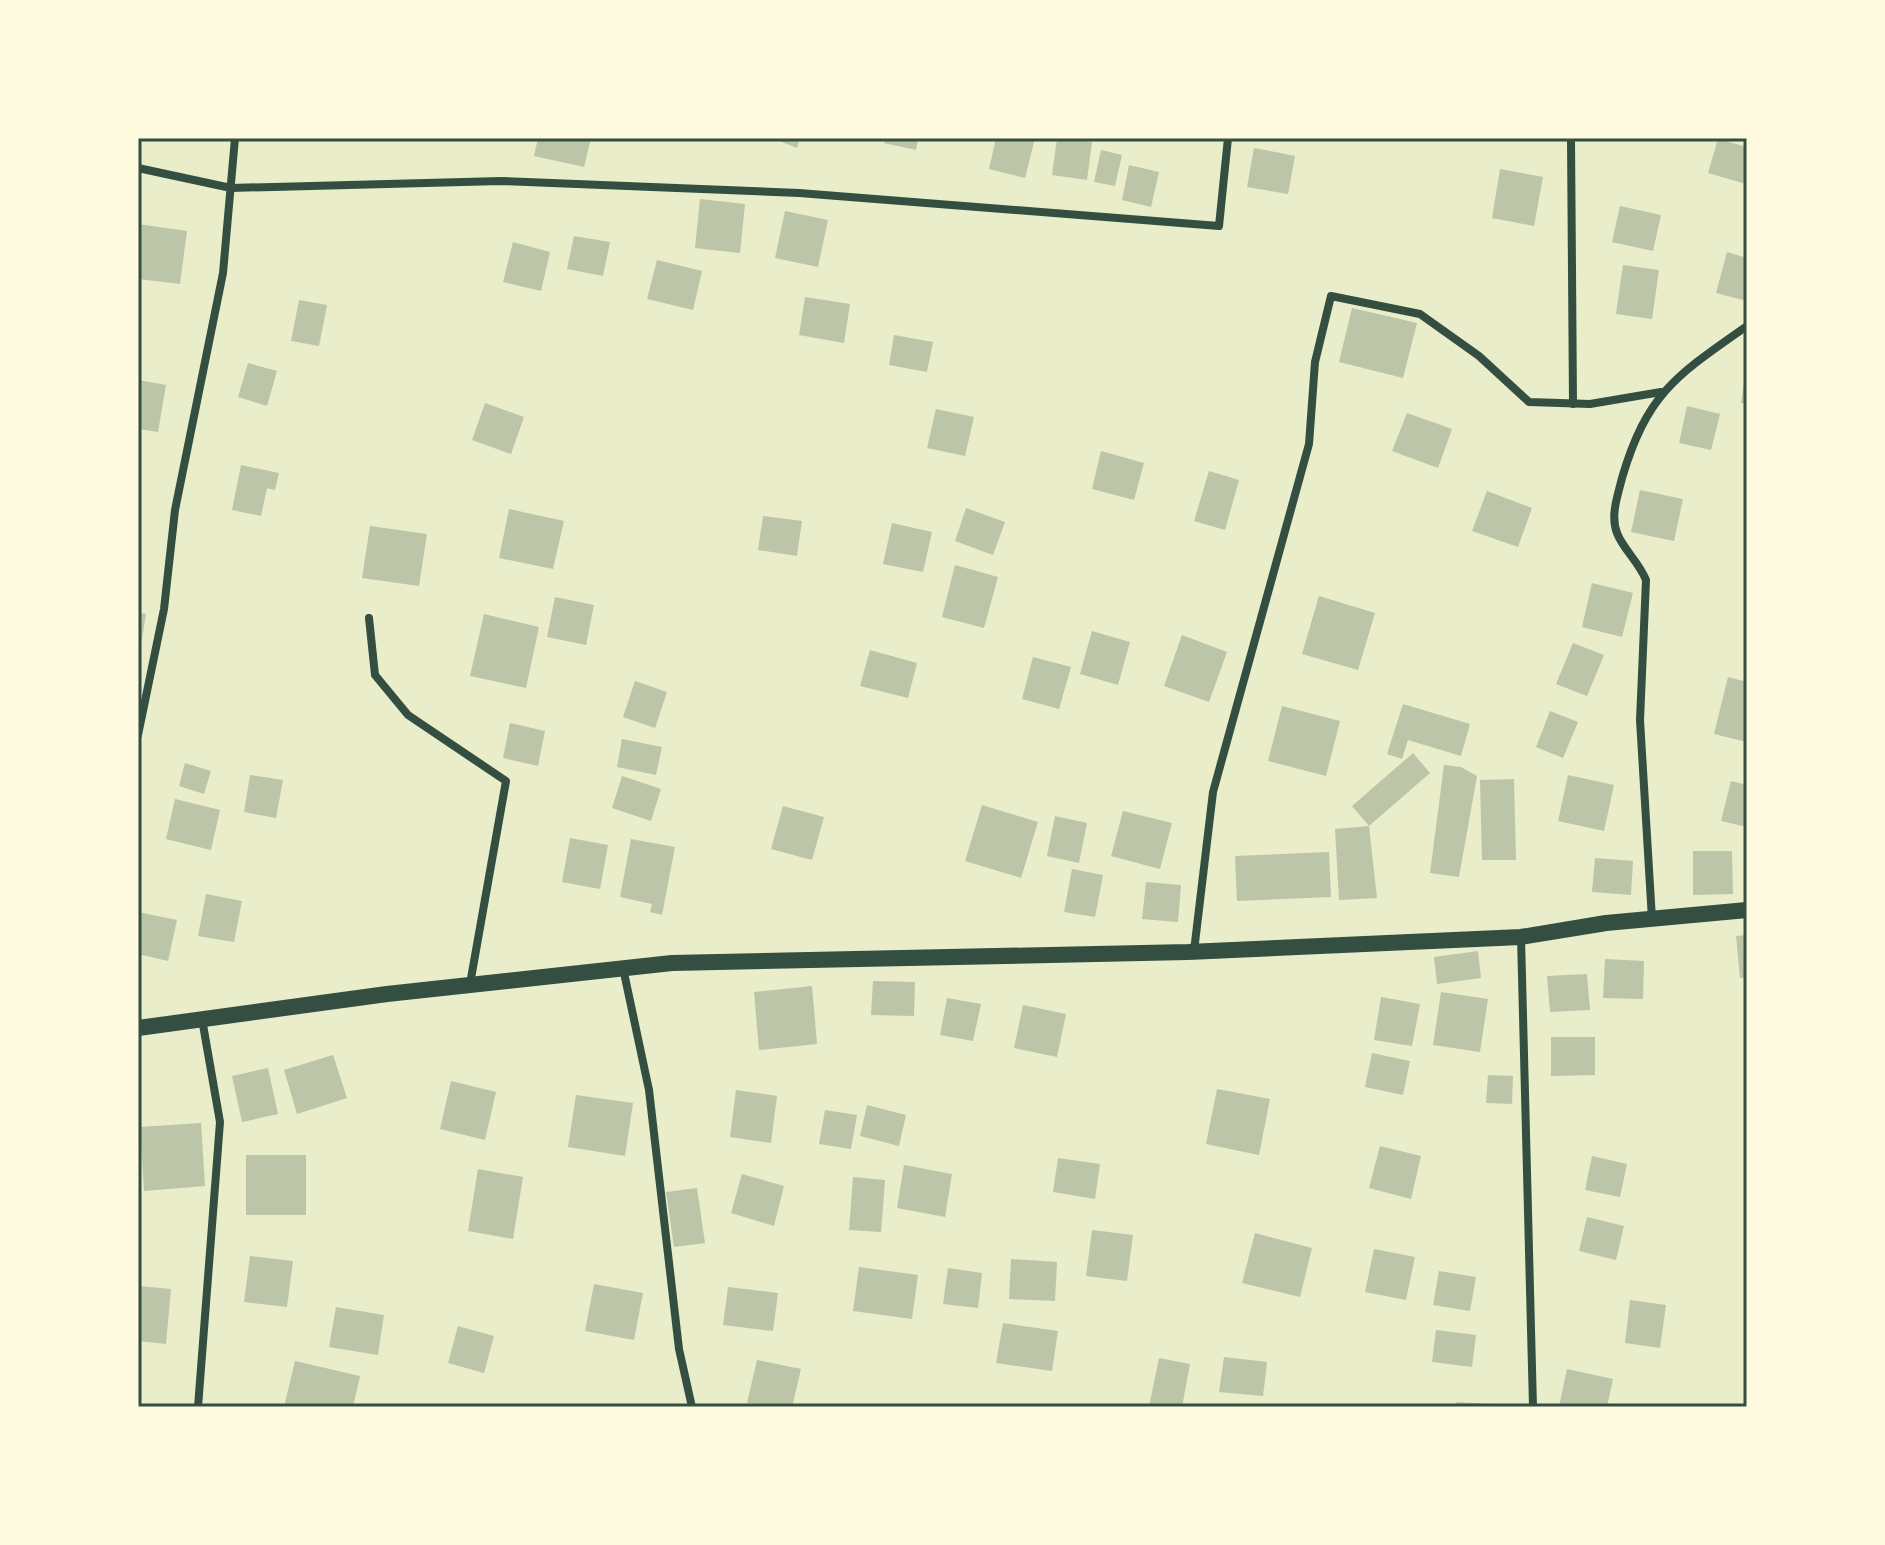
<svg xmlns="http://www.w3.org/2000/svg" width="1885" height="1545" viewBox="0 0 1885 1545" font-family="Lato,sans-serif">
<style>
.building{fill:#bcc5a7}
.lines{fill:none;stroke-linecap:round;stroke-linejoin:round}
.minor{stroke:#344e41;stroke-width:8}
.secondary{stroke:#344e41;stroke-width:16}
.neatline{fill:none;stroke:#344e41;stroke-width:3}
</style>
<rect width="100%" height="100%" fill="#e9edc9"/>
<!-- building -->
<g class="building">
<polygon points="538,138 591,138 584,167 534,156"/>
<polygon points="772,138 800,138 797,148"/>
<polygon points="885,138 918,138 916,150 884,143"/>
<polygon points="996,138 1035,138 1025,178 989,169"/>
<polygon points="1057,138 1092,142 1087,180 1052,175"/>
<polygon points="1718,139 1747,147 1746,184 1708,173"/>
<polygon points="1254,148 1295,156 1288,194 1247,187"/>
<polygon points="1101,150 1122,155 1115,186 1094,182"/>
<polygon points="1129,165 1159,172 1151,207 1122,200"/>
<polygon points="1500,169 1543,177 1534,226 1492,218"/>
<polygon points="700,199 745,204 740,253 695,248"/>
<polygon points="1620,206 1661,215 1653,251 1612,242"/>
<polygon points="785,211 828,220 818,267 775,258"/>
<polygon points="138,224 187,231 180,284 138,279"/>
<polygon points="574,236 610,242 603,276 567,269"/>
<polygon points="513,242 550,252 541,291 503,282"/>
<polygon points="1727,252 1747,258 1747,301 1716,293"/>
<polygon points="657,260 702,271 693,310 647,299"/>
<polygon points="1623,265 1659,270 1652,319 1616,314"/>
<polygon points="805,297 850,304 844,343 799,335"/>
<polygon points="299,300 327,305 319,346 291,341"/>
<polygon points="1352,308 1417,323 1403,378 1339,362"/>
<polygon points="894,335 933,342 927,372 889,365"/>
<polygon points="248,363 277,371 267,406 238,397"/>
<polygon points="1745,375 1747,375 1747,404 1741,403"/>
<polygon points="138,380 166,385 158,432 138,429"/>
<polygon points="485,403 524,417 511,454 472,440"/>
<polygon points="1687,406 1720,414 1711,450 1679,443"/>
<polygon points="936,409 974,417 965,456 927,448"/>
<polygon points="1407,413 1452,429 1438,468 1392,451"/>
<polygon points="1101,451 1144,463 1134,500 1092,489"/>
<polygon points="241,465 279,473 275,490 267,488 261,516 232,510"/>
<polygon points="1209,471 1239,480 1225,530 1194,521"/>
<polygon points="1640,490 1683,499 1674,541 1631,532"/>
<polygon points="1487,491 1532,508 1518,547 1472,531"/>
<polygon points="966,508 1005,522 993,555 955,541"/>
<polygon points="509,509 564,521 553,569 499,558"/>
<polygon points="763,516 802,521 797,556 758,550"/>
<polygon points="892,523 932,532 923,572 883,564"/>
<polygon points="370,526 427,534 419,586 362,578"/>
<polygon points="955,565 998,577 984,628 942,617"/>
<polygon points="1592,583 1633,593 1622,637 1582,627"/>
<polygon points="1319,596 1375,613 1358,670 1302,654"/>
<polygon points="555,597 594,605 586,645 547,637"/>
<polygon points="138,613 146,614 140,651 138,651"/>
<polygon points="484,614 539,627 526,688 470,676"/>
<polygon points="1092,631 1130,642 1118,685 1080,674"/>
<polygon points="1182,635 1227,652 1209,702 1164,686"/>
<polygon points="1573,643 1604,655 1587,696 1556,684"/>
<polygon points="870,650 917,663 908,698 860,686"/>
<polygon points="1033,657 1071,667 1059,709 1022,699"/>
<polygon points="1728,677 1747,682 1747,742 1714,734"/>
<polygon points="635,681 667,692 655,728 623,717"/>
<polygon points="1403,704 1470,724 1461,756 1408,740 1402,759 1387,754"/>
<polygon points="1282,706 1340,721 1326,776 1268,761"/>
<polygon points="1550,711 1578,722 1563,758 1536,747"/>
<polygon points="510,723 545,731 538,766 503,758"/>
<polygon points="622,739 662,747 656,775 617,767"/>
<polygon points="1413,753 1430,773 1369,826 1352,806"/>
<polygon points="185,763 211,771 204,794 179,786"/>
<polygon points="1444,765 1461,767 1477,776 1459,877 1430,873"/>
<polygon points="250,775 283,780 276,818 244,812"/>
<polygon points="1568,775 1614,785 1604,831 1558,821"/>
<polygon points="622,776 661,789 651,821 612,808"/>
<polygon points="1514,779 1516,860 1482,860 1480,780"/>
<polygon points="1731,781 1747,785 1747,827 1721,821"/>
<polygon points="175,799 220,810 211,850 166,839"/>
<polygon points="982,805 1038,822 1021,878 965,861"/>
<polygon points="783,806 824,817 812,860 771,849"/>
<polygon points="1123,811 1172,823 1160,869 1111,856"/>
<polygon points="1055,816 1087,823 1079,863 1047,856"/>
<polygon points="1369,826 1377,898 1339,900 1335,829"/>
<polygon points="570,838 608,845 600,889 562,882"/>
<polygon points="631,839 675,847 662,915 650,912 652,904 620,897"/>
<polygon points="1693,851 1732,851 1733,894 1693,895"/>
<polygon points="1329,852 1331,897 1237,901 1235,856"/>
<polygon points="1595,858 1633,861 1631,895 1592,892"/>
<polygon points="1072,869 1103,875 1095,917 1064,912"/>
<polygon points="1146,882 1181,885 1178,922 1142,919"/>
<polygon points="206,894 242,901 234,942 198,936"/>
<polygon points="138,912 177,920 168,961 138,954"/>
<polygon points="1747,935 1747,978 1740,978 1736,936"/>
<polygon points="1478,951 1481,978 1437,984 1434,957"/>
<polygon points="1605,959 1644,961 1643,999 1603,998"/>
<polygon points="1587,974 1590,1010 1550,1012 1547,976"/>
<polygon points="873,981 915,982 914,1016 871,1015"/>
<polygon points="812,986 817,1044 759,1050 754,992"/>
<polygon points="1441,992 1488,999 1480,1052 1433,1045"/>
<polygon points="1381,997 1420,1004 1412,1046 1374,1040"/>
<polygon points="947,998 981,1004 973,1041 940,1035"/>
<polygon points="1023,1005 1066,1014 1057,1057 1014,1048"/>
<polygon points="1551,1037 1595,1037 1595,1075 1551,1076"/>
<polygon points="1372,1053 1410,1061 1403,1095 1365,1087"/>
<polygon points="333,1055 347,1098 297,1114 284,1070"/>
<polygon points="268,1068 278,1114 242,1122 232,1076"/>
<polygon points="1488,1075 1513,1076 1512,1104 1486,1103"/>
<polygon points="451,1081 496,1092 485,1140 440,1129"/>
<polygon points="1217,1089 1270,1099 1259,1155 1206,1144"/>
<polygon points="736,1090 777,1096 771,1143 730,1137"/>
<polygon points="576,1095 633,1103 625,1156 568,1147"/>
<polygon points="867,1105 906,1115 899,1146 860,1136"/>
<polygon points="825,1110 857,1115 851,1149 819,1144"/>
<polygon points="201,1123 205,1186 144,1191 140,1127"/>
<polygon points="1380,1146 1421,1156 1411,1199 1369,1188"/>
<rect x="246" y="1155" width="60" height="60"/>
<polygon points="1592,1156 1627,1164 1620,1197 1585,1190"/>
<polygon points="1058,1158 1100,1164 1095,1199 1053,1192"/>
<polygon points="904,1165 952,1174 945,1217 897,1208"/>
<polygon points="478,1169 523,1177 513,1239 468,1231"/>
<polygon points="742,1174 784,1186 774,1226 731,1213"/>
<polygon points="853,1177 885,1180 881,1232 849,1230"/>
<polygon points="697,1188 705,1243 674,1247 666,1192"/>
<polygon points="1587,1217 1624,1226 1616,1260 1579,1251"/>
<polygon points="1092,1230 1133,1235 1127,1281 1086,1276"/>
<polygon points="1255,1233 1312,1248 1300,1297 1242,1283"/>
<polygon points="1374,1249 1415,1257 1406,1300 1365,1292"/>
<polygon points="250,1256 293,1261 287,1307 244,1302"/>
<polygon points="1011,1259 1057,1262 1055,1301 1009,1299"/>
<polygon points="859,1267 918,1275 912,1319 853,1311"/>
<polygon points="948,1268 982,1273 978,1308 943,1304"/>
<polygon points="1439,1271 1476,1277 1470,1311 1433,1305"/>
<polygon points="594,1284 643,1293 634,1340 585,1331"/>
<polygon points="138,1286 171,1289 166,1344 138,1341"/>
<polygon points="728,1287 778,1293 773,1331 723,1325"/>
<polygon points="1630,1300 1666,1305 1660,1348 1625,1343"/>
<polygon points="336,1307 384,1315 378,1355 329,1347"/>
<polygon points="1003,1323 1058,1331 1052,1371 996,1363"/>
<polygon points="458,1326 494,1336 484,1373 448,1363"/>
<polygon points="1436,1330 1476,1335 1472,1367 1432,1362"/>
<polygon points="1224,1357 1267,1362 1263,1396 1219,1392"/>
<polygon points="1159,1358 1190,1364 1182,1407 1149,1407"/>
<polygon points="757,1360 801,1369 792,1407 747,1403"/>
<polygon points="295,1361 360,1376 353,1407 284,1407"/>
<polygon points="1567,1369 1613,1379 1607,1407 1559,1407"/>
<polygon points="1456,1402 1492,1404 1491,1407 1456,1407"/>
</g>
<g class="lines">
<!-- minor -->
<g class="minor">
<polyline points="1571,138 1573,404"/>
<polyline points="138,168 231,188 501,181 799,193 1219,226 1228,138"/>
<polyline points="369,618 375,675 408,715 506,781 470,984"/>
<polyline points="138,735 164,609 175,510 223,273 235,138"/>
<path d="M1652 919 1640 720 1646 580C1639 562 1623 549 1617 533 1610 515 1618 495 1622 478 1647 393 1677 375 1747 326"/>
<polyline points="1521,937 1533,1407"/>
<polyline points="1194,951 1213,792 1309,444 1315,362 1331,296 1420,314 1479,356 1529,402 1590,404 1661,392"/>
<polyline points="623,968 649,1090 679,1349 692,1407"/>
<polyline points="198,1407 220,1122 202,1019"/>
</g>
<!-- secondary -->
<polyline class="secondary" points="138,1028 387,994 672,963 1188,952 1521,937 1606,923 1747,910"/>
</g>
<!-- border -->
<rect width="1885" height="1545" fill="none" stroke="#fefae0" stroke-width="280"/>
<rect x="140" y="140" width="1605" height="1265" class="neatline"/>
</svg>
